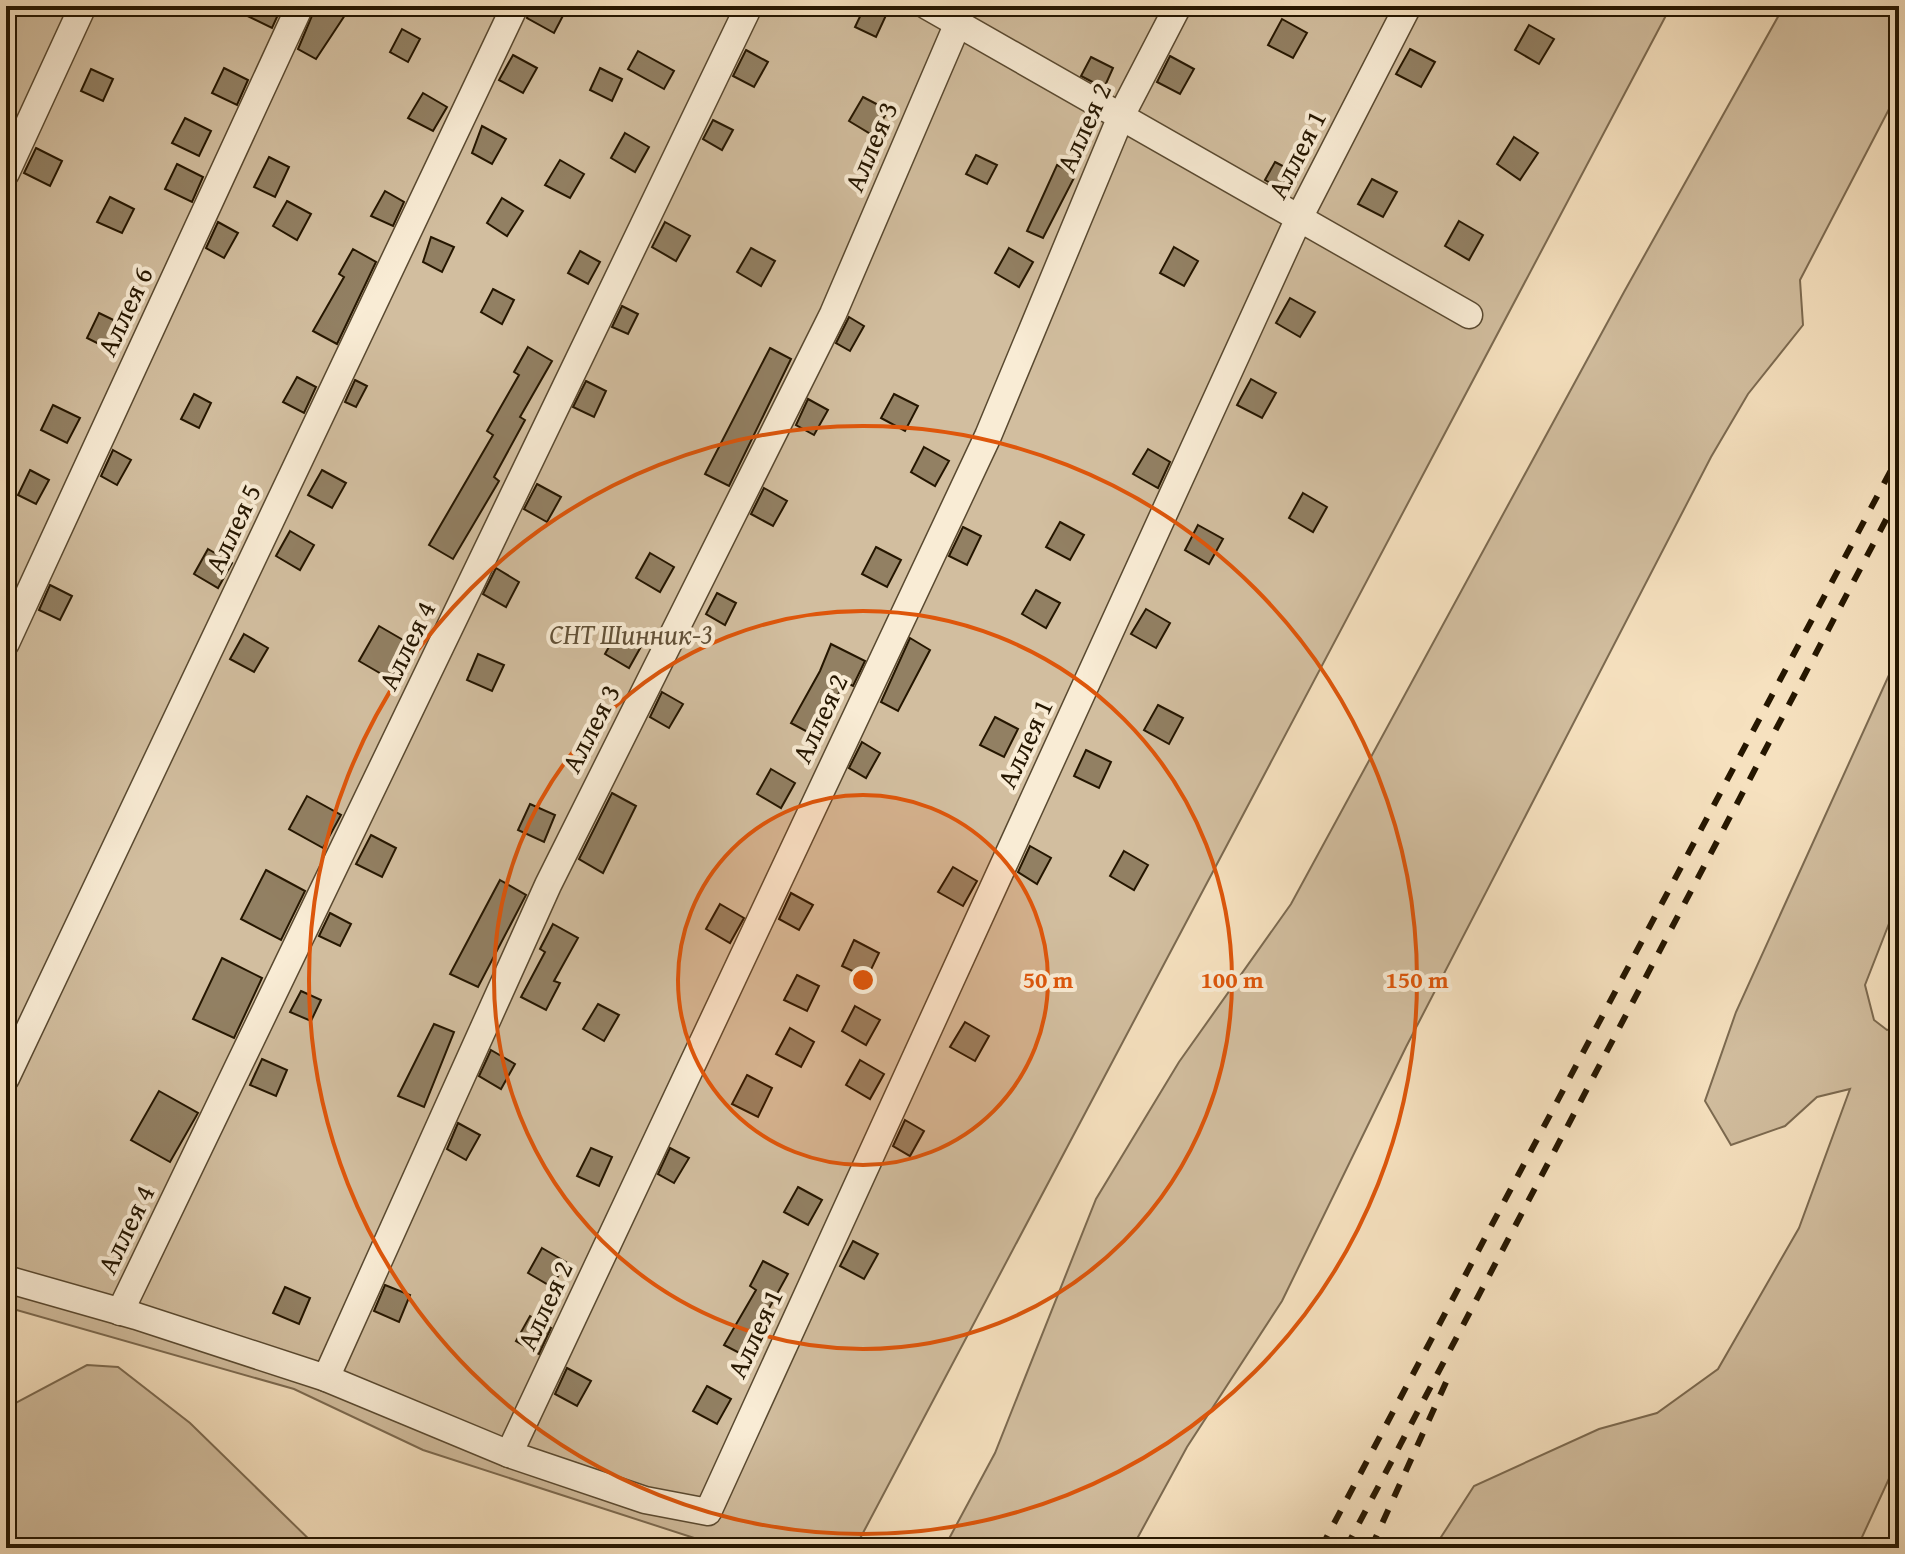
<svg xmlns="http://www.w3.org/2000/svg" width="1905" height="1554" viewBox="0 0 1905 1554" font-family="'Gentium Book Plus',serif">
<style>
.green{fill:#d2be9f;stroke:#7c6a50;stroke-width:2}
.building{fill:#928063;stroke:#251600;stroke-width:2}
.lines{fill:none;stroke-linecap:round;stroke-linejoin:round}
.minor-casing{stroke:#594930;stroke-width:29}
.minor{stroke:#f9ecd5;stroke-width:26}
.rail{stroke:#251600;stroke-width:6;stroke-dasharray:14 14;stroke-linecap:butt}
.ring{fill:none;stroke:#de560b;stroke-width:4}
.labels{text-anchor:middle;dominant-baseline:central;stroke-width:8;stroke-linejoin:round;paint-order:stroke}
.street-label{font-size:28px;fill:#251600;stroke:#f9ecd5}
.park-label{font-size:28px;font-style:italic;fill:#625138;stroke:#f9ecd5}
.centre{fill:#de560b;stroke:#f9ecd5;stroke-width:4}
.ring-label{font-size:24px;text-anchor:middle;font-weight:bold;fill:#de560b;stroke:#f9ecd5;stroke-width:8;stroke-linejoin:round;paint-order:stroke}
</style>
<rect width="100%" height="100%" fill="#f6e1bf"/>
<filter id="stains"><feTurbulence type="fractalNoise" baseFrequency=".0025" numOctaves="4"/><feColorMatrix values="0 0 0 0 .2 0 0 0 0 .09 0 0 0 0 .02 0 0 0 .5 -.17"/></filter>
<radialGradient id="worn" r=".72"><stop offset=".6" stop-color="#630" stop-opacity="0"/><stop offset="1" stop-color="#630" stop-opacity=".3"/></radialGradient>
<!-- green -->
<g class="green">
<polygon points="6,6 1671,6 855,1548 725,1548 423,1450 294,1389 6,1307"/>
<polygon points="1784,6 1899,6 1899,90 1800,280 1803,325 1748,394 1711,457 1406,1047 1282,1301 1187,1447 1132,1548 944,1548 995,1453 1096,1199 1179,1062 1291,904 1624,292"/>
<polygon points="1899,653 1899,898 1865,985 1874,1020 1887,1030 1899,1027 1899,1457 1857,1548 1434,1548 1474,1486 1599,1429 1657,1413 1718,1369 1799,1228 1850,1089 1817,1097 1785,1126 1731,1145 1705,1101 1736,1012"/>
<polygon points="87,1365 118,1367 190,1423 318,1548 6,1548 6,1408"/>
</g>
<!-- building -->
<g class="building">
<polygon points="227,6 282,6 272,28"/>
<polygon points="316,6 351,6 316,59 298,49"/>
<polygon points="531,6 568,6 554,33 527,18"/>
<polygon points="865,6 888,11 876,37 855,27"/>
<polygon points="1282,19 1307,33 1293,58 1268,45"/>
<polygon points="1529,25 1554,39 1539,64 1515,50"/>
<polygon points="402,29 420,39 408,62 390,52"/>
<polygon points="1410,49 1435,62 1421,87 1396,74"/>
<polygon points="746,50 768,62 754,87 733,76"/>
<polygon points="638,51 674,71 664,89 628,69"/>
<polygon points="513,55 537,68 523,93 499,80"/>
<polygon points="1170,56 1194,69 1180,94 1157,82"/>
<polygon points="1091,57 1113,68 1104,88 1081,76"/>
<polygon points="224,68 248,80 237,105 212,93"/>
<polygon points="600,68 622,79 612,101 590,90"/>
<polygon points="91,69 113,79 103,101 81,91"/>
<polygon points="423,93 447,107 433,131 408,118"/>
<polygon points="863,97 888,110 874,136 849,121"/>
<polygon points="185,118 211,131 199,156 172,143"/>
<polygon points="713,120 733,130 722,150 703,139"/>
<polygon points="482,126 506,139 492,164 472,153"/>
<polygon points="625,133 649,147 635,172 611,158"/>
<polygon points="1514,137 1538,153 1520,180 1497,164"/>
<polygon points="36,148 62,161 50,186 24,173"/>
<polygon points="976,155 997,165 987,184 966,174"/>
<polygon points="269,157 289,167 275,197 254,187"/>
<polygon points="560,160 584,174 570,198 545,185"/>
<polygon points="1275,162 1300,175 1289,194 1265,180"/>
<polygon points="177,164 203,177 192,202 165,189"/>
<polygon points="1057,165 1076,174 1043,238 1027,231"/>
<polygon points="1372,179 1397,192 1383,217 1358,204"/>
<polygon points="385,191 404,202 393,226 371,216"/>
<polygon points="110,197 134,209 122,233 97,222"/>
<polygon points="502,198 523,211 507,236 487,223"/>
<polygon points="287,201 311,214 297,240 273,226"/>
<polygon points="1459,221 1483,235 1469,260 1445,246"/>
<polygon points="218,222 238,233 224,258 206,248"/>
<polygon points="665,222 690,236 676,261 652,247"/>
<polygon points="431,237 454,247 442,272 423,262"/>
<polygon points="1174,247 1198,261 1184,286 1160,273"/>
<polygon points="751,248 775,261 761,286 737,272"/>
<polygon points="1009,248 1033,262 1019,287 995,273"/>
<polygon points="353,249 376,262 337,344 313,331 344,277 339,274"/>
<polygon points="580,251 600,262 588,284 568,273"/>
<polygon points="493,289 514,300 502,324 481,312"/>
<polygon points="1290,298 1315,312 1300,337 1276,323"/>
<polygon points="622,306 638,314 628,334 612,327"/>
<polygon points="99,313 126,326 113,351 87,338"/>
<polygon points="849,317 864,326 850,351 836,343"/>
<polygon points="528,347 552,361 520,417 525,420 494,477 499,481 453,559 429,545 493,435 487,431 519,375 514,372"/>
<polygon points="770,348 791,359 729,486 705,474"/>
<polygon points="297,377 316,387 304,413 283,402"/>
<polygon points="1251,379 1276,393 1262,418 1237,405"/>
<polygon points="355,380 367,386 356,407 345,402"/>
<polygon points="586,381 606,391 594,417 573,407"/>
<polygon points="194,394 211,403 199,428 181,419"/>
<polygon points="894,394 918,406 905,431 881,418"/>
<polygon points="808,399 828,410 814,435 796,425"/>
<polygon points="53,405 80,418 67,443 41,430"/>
<polygon points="924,447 949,461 935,486 911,472"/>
<polygon points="1148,449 1170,462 1158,488 1133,474"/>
<polygon points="113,450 131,460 117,485 101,476"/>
<polygon points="30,470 49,480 36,504 18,495"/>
<polygon points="322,470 346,483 332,508 308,495"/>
<polygon points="537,484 561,497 547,522 524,509"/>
<polygon points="764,488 787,501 773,526 751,514"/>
<polygon points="1303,493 1327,507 1313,532 1289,518"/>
<polygon points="1060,522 1084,535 1070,560 1046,547"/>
<polygon points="1198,525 1223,539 1209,564 1185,550"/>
<polygon points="963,527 981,536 967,565 949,556"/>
<polygon points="290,531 314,545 300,570 276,556"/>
<polygon points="876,547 901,560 887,587 862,574"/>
<polygon points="208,549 232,563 218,588 194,574"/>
<polygon points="650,553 674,567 660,592 636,578"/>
<polygon points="496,568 519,582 506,607 483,594"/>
<polygon points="50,585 72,596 60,620 39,610"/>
<polygon points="1036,590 1060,603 1046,628 1022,614"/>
<polygon points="717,593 736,603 725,625 706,614"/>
<polygon points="1146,609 1170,623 1156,648 1131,634"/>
<polygon points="379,626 410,644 390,679 359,661"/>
<polygon points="619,629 643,643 629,668 605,654"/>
<polygon points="244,634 268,648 254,672 230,659"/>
<polygon points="910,638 930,650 898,711 881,702"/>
<polygon points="831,644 865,661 853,686 845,682 815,736 791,723 820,671"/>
<polygon points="478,654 504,665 492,691 467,680"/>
<polygon points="662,692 683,704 669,728 650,717"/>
<polygon points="1158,705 1183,718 1169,744 1144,730"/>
<polygon points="995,717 1018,729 1004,757 980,745"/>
<polygon points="862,742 880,753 866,778 849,768"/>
<polygon points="1086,750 1111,762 1099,788 1074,776"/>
<polygon points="771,769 795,783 781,808 757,794"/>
<polygon points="612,793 636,806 603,873 579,859"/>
<polygon points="307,796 341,815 323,848 289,829"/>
<polygon points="530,804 555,815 544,842 518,830"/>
<polygon points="371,835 396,848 382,877 356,864"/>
<polygon points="1030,846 1051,858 1037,884 1018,872"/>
<polygon points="1124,851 1148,865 1134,890 1110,876"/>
<polygon points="953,867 977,881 963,906 938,892"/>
<polygon points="266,870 305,891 281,940 241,919"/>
<polygon points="500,880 526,895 478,987 450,974"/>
<polygon points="791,893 813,905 799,930 779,919"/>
<polygon points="720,904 744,918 730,943 706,929"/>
<polygon points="330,913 351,924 340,946 319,936"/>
<polygon points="553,924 578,938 554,981 560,983 546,1010 521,997 545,952 540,949"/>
<polygon points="854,940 879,953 867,978 842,966"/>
<polygon points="222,958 262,978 234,1038 193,1019"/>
<polygon points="797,975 819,986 807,1011 784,1000"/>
<polygon points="301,991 321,1000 311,1021 290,1012"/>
<polygon points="598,1004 619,1015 604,1041 583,1029"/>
<polygon points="855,1006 880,1020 866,1045 842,1031"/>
<polygon points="965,1022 989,1036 975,1061 950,1047"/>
<polygon points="434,1024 454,1032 424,1107 398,1096"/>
<polygon points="790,1028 814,1042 801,1067 776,1054"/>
<polygon points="491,1050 515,1064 501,1089 479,1076"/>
<polygon points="262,1059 287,1070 276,1096 250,1085"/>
<polygon points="860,1060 884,1074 870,1099 846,1085"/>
<polygon points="747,1075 772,1088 758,1117 732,1104"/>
<polygon points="159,1091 198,1113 170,1162 131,1140"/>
<polygon points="905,1120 924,1131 910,1156 893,1146"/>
<polygon points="458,1123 480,1135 466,1160 447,1149"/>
<polygon points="591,1148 612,1157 599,1186 577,1176"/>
<polygon points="670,1148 689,1158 674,1183 658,1174"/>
<polygon points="798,1187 822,1200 808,1225 784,1212"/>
<polygon points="853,1241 878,1254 864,1279 840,1266"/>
<polygon points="542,1248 566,1262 552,1287 528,1273"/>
<polygon points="763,1261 788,1274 757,1330 763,1334 749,1358 724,1345 756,1290 750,1286"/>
<polygon points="385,1285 410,1295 399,1322 374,1311"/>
<polygon points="285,1287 310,1298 299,1324 273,1313"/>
<polygon points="530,1316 551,1328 539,1354 516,1341"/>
<polygon points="567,1368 591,1381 577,1406 555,1394"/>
<polygon points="707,1386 731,1399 717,1424 693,1411"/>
</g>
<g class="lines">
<defs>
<g id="minor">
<polyline points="927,6 1469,315"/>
<polyline points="6,173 83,6"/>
<polyline points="6,643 300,6"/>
<polyline points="6,1078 515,6"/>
<polyline points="6,1279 136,1316 326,1378 509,1454 645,1500 708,1512 1299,218 1408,6"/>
<polyline points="120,1312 749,6"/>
<polyline points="326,1378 548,885 833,314 958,23"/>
<polyline points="509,1454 988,436 1122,114 1178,6"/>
</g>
</defs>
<!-- minor casing -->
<use href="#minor" class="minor-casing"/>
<!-- minor -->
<use href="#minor" class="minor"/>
<!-- rail -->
<g class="rail">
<polyline points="1321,1548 1899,455"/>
<polyline points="1346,1548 1899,495"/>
<polyline points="1371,1548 1447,1380"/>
</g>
</g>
<!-- distance rings -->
<circle cx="863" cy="980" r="185" fill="#de560b" fill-opacity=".12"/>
<g class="ring">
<circle cx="863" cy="980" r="185"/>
<circle cx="863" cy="980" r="369"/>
<circle cx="863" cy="980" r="554"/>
</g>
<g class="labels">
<!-- street labels -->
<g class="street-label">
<text transform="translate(1083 127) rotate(-66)">Аллея 2</text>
<text transform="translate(870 146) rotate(-67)">Аллея 3</text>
<text transform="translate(1296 154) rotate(-63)">Аллея 1</text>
<text transform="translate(124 311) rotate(-65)">Аллея 6</text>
<text transform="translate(232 528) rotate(-65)">Аллея 5</text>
<text transform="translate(406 645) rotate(-64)">Аллея 4</text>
<text transform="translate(819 718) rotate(-65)">Аллея 2</text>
<text transform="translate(590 728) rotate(-63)">Аллея 3</text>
<text transform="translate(1024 743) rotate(-65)">Аллея 1</text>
<text transform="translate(125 1229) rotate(-64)">Аллея 4</text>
<text transform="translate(544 1305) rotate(-65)">Аллея 2</text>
<text transform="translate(754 1333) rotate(-65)">Аллея 1</text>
</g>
<!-- park labels -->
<g class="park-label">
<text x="631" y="633">СНТ Шинник-3</text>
</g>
</g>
<circle cx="863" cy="980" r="12" class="centre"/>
<g class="ring-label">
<text x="1048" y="988">50 m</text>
<text x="1232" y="988">100 m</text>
<text x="1417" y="988">150 m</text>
</g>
<!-- margin -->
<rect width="1905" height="1554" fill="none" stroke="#f6e1bf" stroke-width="32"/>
<rect x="8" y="8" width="1889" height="1538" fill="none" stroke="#251600" stroke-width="4"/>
<rect x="16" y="16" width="1873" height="1522" fill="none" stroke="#251600" stroke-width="2"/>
<rect width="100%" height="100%" filter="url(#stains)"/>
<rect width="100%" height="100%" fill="url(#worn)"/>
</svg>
